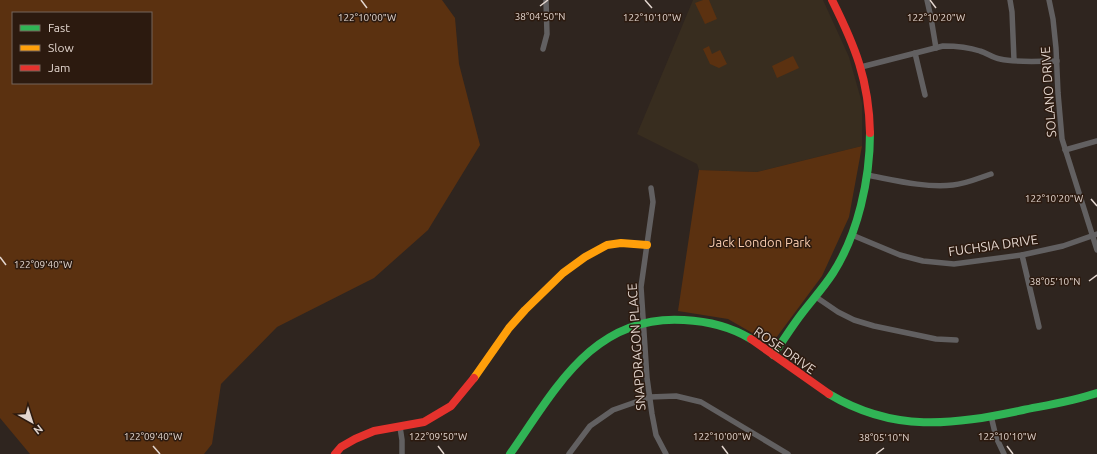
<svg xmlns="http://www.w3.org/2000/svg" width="1097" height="454" viewBox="0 0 1097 454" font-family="Ubuntu,sans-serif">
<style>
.education{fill:#382d1f}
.green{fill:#5b3110;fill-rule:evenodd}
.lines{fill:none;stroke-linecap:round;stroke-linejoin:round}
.street{stroke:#626061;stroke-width:5.5}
.fast{stroke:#30b455;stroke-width:8}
.slow{stroke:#ff9f0a;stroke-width:8}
.jam{stroke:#e5322d;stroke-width:8}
.ticks{fill:none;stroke:#e2d5ce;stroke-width:1.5}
.labels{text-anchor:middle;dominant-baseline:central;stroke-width:3;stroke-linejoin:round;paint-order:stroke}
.street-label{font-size:13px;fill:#e2d5ce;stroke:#2c1a0f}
.park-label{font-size:13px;fill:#f6caae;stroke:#2c1a0f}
.ticks-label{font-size:10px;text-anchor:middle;fill:#e2d5ce;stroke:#2c1a0f;stroke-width:3;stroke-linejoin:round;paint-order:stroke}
</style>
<rect width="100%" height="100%" fill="#2f251f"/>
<!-- education -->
<polygon class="education" points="693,0 823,0 849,57 862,103 862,146 757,172 699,170 697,164 637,134"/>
<!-- green -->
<g class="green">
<path d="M0 0H442L455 18 459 64 480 145 428 230 374 278 277 327 221 384 212 444 204 454H30L0 418ZM13 13H151V83H13Z"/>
<polygon points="703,0 709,0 717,19 705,24 695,3"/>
<polygon points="709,46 712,54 720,50 727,64 719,68 710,64 703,49"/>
<polygon points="793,56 799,68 777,78 772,66"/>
<polygon points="862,146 849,217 822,276 776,338 766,341 728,319 678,311 699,170 757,172"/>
</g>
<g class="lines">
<!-- street -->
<g class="street">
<polyline points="927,0 931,18 936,48"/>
<polyline points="1010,0 1012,12 1014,60"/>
<polyline points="1049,0 1053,19 1056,48 1058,93 1062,139 1097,250"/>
<polyline points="543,49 547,34 546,0"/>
<polyline points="915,53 925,95"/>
<path d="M861 67 943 46C956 46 968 47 980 51 987 53 993 58 1000 59 1017 63 1039 61 1057 61"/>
<polyline points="1065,150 1097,141"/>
<path d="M867 175C894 180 924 188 953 185 965 184 979 178 991 174"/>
<polyline points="651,188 653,202 641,287 647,378 652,414 656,435 666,454"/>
<polyline points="852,235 900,255 923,261 954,264 1022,255 1063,246 1097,234"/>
<polyline points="1022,255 1039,327"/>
<polyline points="816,297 838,312 854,320 874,326 936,339 956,340"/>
<polyline points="991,416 996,437 1004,454"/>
<polyline points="400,427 402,440 402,454"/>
<polyline points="569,454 590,426 613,410 650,397 676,396 701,402 788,454"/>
</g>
<!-- fast -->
<g class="fast">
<path d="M773 355C783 341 792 326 803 312 813 299 824 287 833 273 858 234 870 179 870 133"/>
<path d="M829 394C894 433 952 425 1023 410 1048 405 1073 401 1097 393"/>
<path d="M510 454C555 390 593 314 684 320 706 321 731 327 751 339"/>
</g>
<!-- slow -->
<polyline class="slow" points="474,378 509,328 525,310 563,273 585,257 607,245 621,243 647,245"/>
<!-- jam -->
<g class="jam">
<path d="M832 0C855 46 869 80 870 133"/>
<polyline points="751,339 829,394"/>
<polyline points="335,454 341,447 355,439 374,431 424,422 451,406 474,378"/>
</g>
</g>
<!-- ticks -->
<path class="ticks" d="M361 0 367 8M645 0 652 8M930 0 936 8M540 6 548 0M1091 199 1097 206M0 257 6 265M1089 281 1097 275M153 446 160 454M438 446 444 454M722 446 728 454M1007 446 1013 454M876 454 884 448"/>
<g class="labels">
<!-- street labels -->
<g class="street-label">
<text transform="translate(1048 92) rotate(-94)">SOLANO DRIVE</text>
<text transform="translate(993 245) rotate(-8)">FUCHSIA DRIVE</text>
<text transform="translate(636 347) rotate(-94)">SNAPDRAGON PLACE</text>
<text transform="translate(785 350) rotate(35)">ROSE DRIVE</text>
</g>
<!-- park labels -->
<g class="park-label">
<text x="760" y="242">Jack London Park</text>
</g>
</g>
<g class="ticks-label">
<text x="540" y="20">38°04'50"N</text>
<text x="367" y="21">122°10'00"W</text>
<text x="652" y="21">122°10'10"W</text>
<text x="936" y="21">122°10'20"W</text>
<text x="1054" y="202">122°10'20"W</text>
<text x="43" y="268">122°09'40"W</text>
<text x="1055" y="285">38°05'10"N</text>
<text x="153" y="440">122°09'40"W</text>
<text x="438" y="440">122°09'50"W</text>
<text x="722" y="440">122°10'00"W</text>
<text x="1007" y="440">122°10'10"W</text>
<text x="884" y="441">38°05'10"N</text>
</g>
<!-- legend -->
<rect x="12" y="12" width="140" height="72" fill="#2c1a0f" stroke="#75655b"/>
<rect x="20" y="25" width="20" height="6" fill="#30b455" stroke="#75655b"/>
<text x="48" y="32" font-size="12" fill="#e2d5ce">Fast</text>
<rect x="20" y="45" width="20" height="6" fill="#ff9f0a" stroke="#75655b"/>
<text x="48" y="52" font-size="12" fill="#e2d5ce">Slow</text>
<rect x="20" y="65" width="20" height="6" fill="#e5322d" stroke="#75655b"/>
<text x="48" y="72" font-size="12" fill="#e2d5ce">Jam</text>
<!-- north arrow -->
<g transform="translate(32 422) rotate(141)" stroke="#2c1a0f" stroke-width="3" paint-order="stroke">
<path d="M0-3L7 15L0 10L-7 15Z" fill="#e2d5ce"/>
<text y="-6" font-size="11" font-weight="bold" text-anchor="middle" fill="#e2d5ce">N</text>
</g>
</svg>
